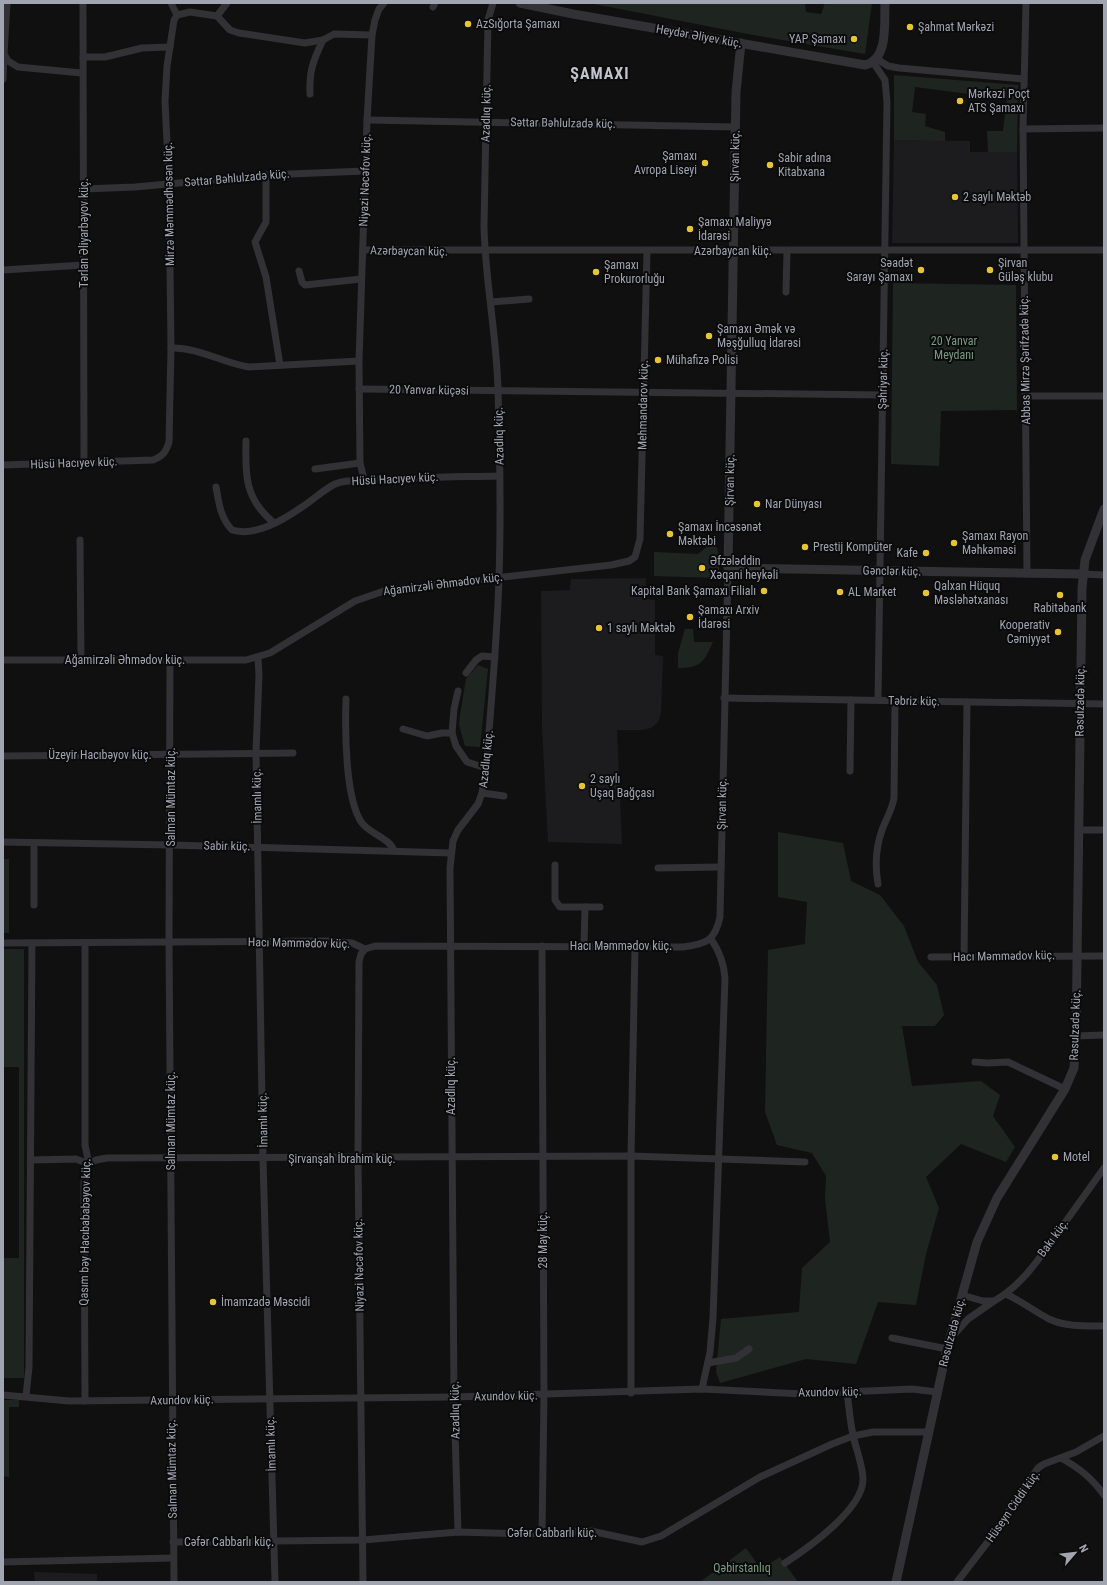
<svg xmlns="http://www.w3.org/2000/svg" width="1107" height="1585" viewBox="0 0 1107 1585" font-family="'Roboto Condensed',sans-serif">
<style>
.built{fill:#1c1c1e}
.green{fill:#1e2520}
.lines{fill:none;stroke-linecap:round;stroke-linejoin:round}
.minor{stroke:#313136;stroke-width:7}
.tertiary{stroke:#313136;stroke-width:9}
.poi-dot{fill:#e7c532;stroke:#0b0b0c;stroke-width:1.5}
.labels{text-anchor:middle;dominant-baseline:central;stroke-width:4;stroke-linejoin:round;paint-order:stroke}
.poi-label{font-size:12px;fill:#a1a4b1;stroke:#0b0b0c;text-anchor:start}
.street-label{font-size:12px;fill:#a1a4b1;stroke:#0b0b0c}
.park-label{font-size:12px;fill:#799b80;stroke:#0b0b0c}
.district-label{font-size:16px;font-weight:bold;letter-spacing:1px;fill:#c2c3cd;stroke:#0b0b0c}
</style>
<rect width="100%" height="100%" fill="#101011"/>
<!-- built -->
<g class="built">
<polygon points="894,140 970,141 970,152 1017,152 1018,243 892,243"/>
<polygon points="646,578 646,599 655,600 655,655 663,656 661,713 658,722 651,728 642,730 617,730 622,844 548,842 542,728 541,591 570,590 571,579"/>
<polygon points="34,1572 97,1574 97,1582 35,1582"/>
</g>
<!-- green -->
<g class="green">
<polygon points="589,3 805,3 806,12 821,14 825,3 872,3 865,54 748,34"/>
<polygon points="894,75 1018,85 1017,152 988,152 987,131 1003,131 1007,99 915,87 912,112 926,114 925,126 945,132 945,141 894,140"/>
<polygon points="893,283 1016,285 1017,410 941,411 939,466 891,464"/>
<polygon points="714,541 719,554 719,578 654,576 654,552 698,554"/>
<path d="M685 629H693L694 642H713C704 662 701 668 678 668V653Z"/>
<polygon points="478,665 488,669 480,747 465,746 459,725 460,715 466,679"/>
<polygon points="778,832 843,843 851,881 880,895 904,926 918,962 937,985 944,1015 935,1026 902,1026 912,1086 981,1081 1000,1095 993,1116 1015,1147 1006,1162 961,1144 926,1177 939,1208 926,1254 916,1305 878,1302 856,1364 806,1359 720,1383 716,1372 721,1319 799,1312 802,1268 830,1242 825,1199 826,1176 812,1153 777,1145 765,1112 768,950 805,944 807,902 778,897"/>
<rect x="3" y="859" width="6" height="74"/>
<polygon points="3,949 24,949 24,1378 3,1378 3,1258 19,1258 19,1067 3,1067"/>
<polygon points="3,1400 19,1400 19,1407 9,1407 9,1477 3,1476"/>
<polygon points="746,1548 761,1569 780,1557 798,1582 700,1582"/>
</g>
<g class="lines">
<!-- minor -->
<g class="minor">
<polyline points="7,3 4,54 8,61 18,67 82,73"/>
<polyline points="83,3 84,463"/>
<polyline points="171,3 177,15"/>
<polyline points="1026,3 1023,129 1027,574"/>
<polyline points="433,7 435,3"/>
<polyline points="217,16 230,30 239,33 305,43 323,40 334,34 372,35"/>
<polyline points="83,57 105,57 142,48 170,47"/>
<polyline points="877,59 888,66 899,68 1024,79"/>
<polyline points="873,62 885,80 887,102 878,700"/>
<polyline points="3,79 4,54"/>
<path d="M310 94C309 71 313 61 323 40"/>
<polyline points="367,120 735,127"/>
<polyline points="1023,129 1104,128"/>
<polyline points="266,175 266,222 255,242 266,277 280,365"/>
<polyline points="84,189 135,187 266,175 365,171"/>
<polyline points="363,250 1104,250"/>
<polyline points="3,270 84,265"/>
<polyline points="299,271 302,282 305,285 361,279"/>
<polyline points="786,292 787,251"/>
<polyline points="491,302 529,299"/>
<path d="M171 348C198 347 223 363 249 367L359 361"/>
<polyline points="359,389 883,395"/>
<polyline points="1026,396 1104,396"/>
<path d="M246 441C245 476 245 499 274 523"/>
<path d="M3 465 153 460C163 456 166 452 169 442L171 348 169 184 165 101 167 66 174 20 177 15 190 12 217 16 227 3"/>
<polyline points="315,469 360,463"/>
<polyline points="364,479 360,463 359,361 367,120 372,35 375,20 379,9 384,3"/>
<path d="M216 487C219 503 220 517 232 530 255 537 283 520 302 507 313 500 323 490 335 484 347 479 361 481 374 480 416 477 457 477 499 476"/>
<polyline points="80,540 81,660"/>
<polyline points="1082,574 1104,575"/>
<polyline points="258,658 259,675 256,752 263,1159 275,1582"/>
<polyline points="3,660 246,660 270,653 355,601 387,590 611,565 629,561 635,557 640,539 647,251"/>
<polyline points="170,660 169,942 174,1582"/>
<polyline points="466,673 476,660 482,656 495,657"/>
<polyline points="724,698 1104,704"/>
<path d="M346 699C345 729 345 800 362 823 370 834 390 838 394 851"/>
<polyline points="403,729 427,736 442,733 452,733 456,746 467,762 486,768"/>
<polyline points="452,733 454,709 458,691"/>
<polyline points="3,756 293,753"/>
<polyline points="850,771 851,700"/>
<polyline points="482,793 504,796"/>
<polyline points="1079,830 1104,830"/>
<polyline points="3,842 171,845 451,853"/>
<polyline points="34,843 34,905"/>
<polyline points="555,865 555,900 560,907 600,907"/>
<polyline points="658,868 721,867"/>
<path d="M878 884C875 867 876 847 882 830 886 819 892 810 894 798L895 701"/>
<path d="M3 943 329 941 352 943 365 949 375 946 683 947C706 944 715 941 720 917L728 568"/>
<polyline points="542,946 544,1395 542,1533"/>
<polyline points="584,946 585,907"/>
<polyline points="931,957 1104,956"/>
<polyline points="964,957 967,702"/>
<polyline points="1076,1036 1104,1035"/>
<polyline points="975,1062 988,1063 1008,1062 1065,1089"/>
<polyline points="31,1160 76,1159 89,1164"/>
<polyline points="89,1164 96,1160 107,1158 631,1156 805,1162"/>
<path d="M1006 1294C1021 1301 1034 1311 1049 1319 1066 1327 1086 1326 1104 1326"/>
<path d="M994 1301C1023 1285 1040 1257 1059 1231 1074 1210 1089 1189 1104 1168"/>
<polyline points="952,1337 968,1319 994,1301 983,1301 962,1295"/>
<polyline points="892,1338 947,1349"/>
<polyline points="708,1363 736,1358 749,1349"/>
<path d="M702 1389 710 1352 713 1318 725 978C724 963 720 952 711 939"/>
<polyline points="631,1393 631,1156 635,947"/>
<polyline points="3,1395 69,1401 454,1397 702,1389 803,1394 912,1389 937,1392"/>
<polyline points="26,1396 29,1367 32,943"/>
<polyline points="85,1401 84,1182 89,1164 85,1145 85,943"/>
<path d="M1061 1458C1079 1468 1092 1478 1104 1495"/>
<path d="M458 1532 454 1397 450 868 453 841 458 830 478 804 482 793 486 768C491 705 497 642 499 578 501 516 500 453 498 391 497 336 485 281 484 226L488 20 493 3"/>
<polyline points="173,1542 363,1540 458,1532 526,1534 591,1531 642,1542 661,1536 760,1477 832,1444 853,1436 873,1432 928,1432"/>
<polyline points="3,1562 173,1558"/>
<path d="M785 1563C808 1548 862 1510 863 1480 863 1465 856 1450 853 1435 850 1421 849 1407 847 1393"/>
<polyline points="363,1582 358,1159 359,962 361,954 365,949"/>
<polyline points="957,1582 990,1539 1038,1468 1044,1464 1076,1452 1104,1436"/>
</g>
<!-- tertiary -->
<g class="tertiary">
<path d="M520 3 573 14 865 65C889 60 884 22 885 3"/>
<polyline points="741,43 736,92 728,568 1082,574"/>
<polyline points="896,1582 947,1349 977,1242 997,1198 1065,1089 1074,1068 1076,1036 1082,588 1085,560 1104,509"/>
</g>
</g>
<!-- markers -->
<g class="poi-dot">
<circle cx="468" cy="24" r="4"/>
<circle cx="910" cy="27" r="4"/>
<circle cx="854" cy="39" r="4"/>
<circle cx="960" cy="101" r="4"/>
<circle cx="705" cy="163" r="4"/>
<circle cx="770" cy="165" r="4"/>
<circle cx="955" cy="197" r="4"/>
<circle cx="690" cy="229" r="4"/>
<circle cx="921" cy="270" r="4"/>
<circle cx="990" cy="270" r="4"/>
<circle cx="596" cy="272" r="4"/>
<circle cx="709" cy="336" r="4"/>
<circle cx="658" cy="360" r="4"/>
<circle cx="757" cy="504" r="4"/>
<circle cx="670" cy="534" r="4"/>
<circle cx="954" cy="543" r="4"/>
<circle cx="805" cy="547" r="4"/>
<circle cx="926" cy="553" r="4"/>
<circle cx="702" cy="568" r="4"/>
<circle cx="764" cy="591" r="4"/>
<circle cx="840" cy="592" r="4"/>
<circle cx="926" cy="593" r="4"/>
<circle cx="1060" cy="595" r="4"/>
<circle cx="690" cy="617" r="4"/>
<circle cx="599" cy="628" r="4"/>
<circle cx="1058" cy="632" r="4"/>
<circle cx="582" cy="786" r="4"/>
<circle cx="1055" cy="1157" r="4"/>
<circle cx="213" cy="1302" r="4"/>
</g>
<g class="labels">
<!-- poi labels -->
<g class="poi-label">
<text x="476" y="24">AzSığorta Şamaxı</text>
<text x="918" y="27">Şahmat Mərkəzi</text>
<text x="846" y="39" text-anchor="end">YAP Şamaxı</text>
<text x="968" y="94">Mərkəzi Poçt<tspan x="968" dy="14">ATS Şamaxı</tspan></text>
<text x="697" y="156" text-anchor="end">Şamaxı<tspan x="697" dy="14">Avropa Liseyi</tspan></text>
<text x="778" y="158">Sabir adına<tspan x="778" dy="14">Kitabxana</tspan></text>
<text x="963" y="197">2 saylı Məktəb</text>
<text x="698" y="222">Şamaxı Maliyyə<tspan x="698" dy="14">İdarəsi</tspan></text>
<text x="913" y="263" text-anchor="end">Səadət<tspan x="913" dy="14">Sarayı Şamaxı</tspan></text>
<text x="998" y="263">Şirvan<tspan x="998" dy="14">Güləş klubu</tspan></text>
<text x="604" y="265">Şamaxı<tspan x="604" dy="14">Prokurorluğu</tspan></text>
<text x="717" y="329">Şamaxı Əmək və<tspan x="717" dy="14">Məşğulluq İdarəsi</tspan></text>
<text x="666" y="360">Mühafizə Polisi</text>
<text x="765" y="504">Nar Dünyası</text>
<text x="678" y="527">Şamaxı İncəsənət<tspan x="678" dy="14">Məktəbi</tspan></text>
<text x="962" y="536">Şamaxı Rayon<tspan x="962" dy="14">Məhkəməsi</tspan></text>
<text x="813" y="547">Prestij Kompüter</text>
<text x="918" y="553" text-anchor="end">Kafe</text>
<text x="710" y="561">Əfzələddin<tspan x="710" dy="14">Xəqani heykəli</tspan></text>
<text x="934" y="586">Qalxan Hüquq<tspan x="934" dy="14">Məsləhətxanası</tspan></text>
<text x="756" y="591" text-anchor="end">Kapital Bank Şamaxı Filialı</text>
<text x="848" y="592">AL Market</text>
<text x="1060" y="608" text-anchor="middle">Rabitəbank</text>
<text x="698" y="610">Şamaxı Arxiv<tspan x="698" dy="14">İdarəsi</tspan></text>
<text x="1050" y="625" text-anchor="end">Kooperativ<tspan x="1050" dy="14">Cəmiyyət</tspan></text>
<text x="607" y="628">1 saylı Məktəb</text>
<text x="590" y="779">2 saylı<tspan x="590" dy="14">Uşaq Bağçası</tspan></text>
<text x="1063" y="1157">Motel</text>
<text x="221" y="1302">İmamzadə Məscidi</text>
</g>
<!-- street labels -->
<g class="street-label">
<text transform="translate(699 36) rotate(10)">Heydər Əliyev küç.</text>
<text transform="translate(486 113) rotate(-89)">Azadlıq küç.</text>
<text transform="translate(563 123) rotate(1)">Səttar Bəhlulzadə küç.</text>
<text transform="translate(735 156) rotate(-89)">Şirvan küç.</text>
<text transform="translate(237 178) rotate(-5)">Səttar Bəhlulzadə küç.</text>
<text transform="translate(365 180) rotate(-88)">Niyazi Nəcəfov küç.</text>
<text transform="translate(169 204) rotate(-91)">Mirzə Məmmədhəsən küç.</text>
<text transform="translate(84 233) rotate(-90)">Tərlan Əliyarbəyov küç.</text>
<text transform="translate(409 251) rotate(1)">Azərbaycan küç.</text>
<text x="733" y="251">Azərbaycan küç.</text>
<text transform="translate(1025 360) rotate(-91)">Abbas Mirzə Şərifzadə küç.</text>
<text transform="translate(883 379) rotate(-89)">Şəhriyar küç.</text>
<text transform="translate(429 390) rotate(1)">20 Yanvar küçəsi</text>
<text transform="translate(643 405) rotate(-89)">Mehmandarov küç.</text>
<text transform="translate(499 436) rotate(-91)">Azadlıq küç.</text>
<text transform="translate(74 463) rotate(-2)">Hüsü Hacıyev küç.</text>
<text transform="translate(395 479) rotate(-3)">Hüsü Hacıyev küç.</text>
<text transform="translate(730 480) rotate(-89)">Şirvan küç.</text>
<text transform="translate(892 571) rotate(1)">Gənclər küç.</text>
<text transform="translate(443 584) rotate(-7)">Ağamirzəli Əhmədov küç.</text>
<text x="125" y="660">Ağamirzəli Əhmədov küç.</text>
<text transform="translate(914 701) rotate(1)">Təbriz küç.</text>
<text transform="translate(1080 701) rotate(-89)">Rəsulzadə küç.</text>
<text x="100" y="755">Üzeyir Hacıbəyov küç.</text>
<text transform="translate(486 759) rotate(-84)">Azadlıq küç.</text>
<text transform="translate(257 796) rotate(-91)">İmamlı küç.</text>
<text transform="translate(171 797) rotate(-90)">Salman Mümtaz küç.</text>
<text transform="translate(722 804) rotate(-89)">Şirvan küç.</text>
<text transform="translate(227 846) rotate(1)">Sabir küç.</text>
<text transform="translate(299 943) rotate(1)">Hacı Məmmədov küç.</text>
<text x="621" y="946">Hacı Məmmədov küç.</text>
<text transform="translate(1004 956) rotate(-1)">Hacı Məmmədov küç.</text>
<text transform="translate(1075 1025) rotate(-88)">Rəsulzadə küç.</text>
<text transform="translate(451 1086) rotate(-90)">Azadlıq küç.</text>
<text transform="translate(263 1120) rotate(-91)">İmamlı küç.</text>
<text transform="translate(171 1121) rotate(-90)">Salman Mümtaz küç.</text>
<text x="342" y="1159">Şirvanşah İbrahim küç.</text>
<text transform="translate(85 1232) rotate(-89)">Qasım bəy Hacıbababəyov küç.</text>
<text transform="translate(1053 1238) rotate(-54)">Bakı küç.</text>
<text transform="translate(543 1240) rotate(-90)">28 May küç.</text>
<text transform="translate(359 1265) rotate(-91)">Niyazi Nəcəfov küç.</text>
<text transform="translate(952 1332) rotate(-75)">Rəsulzadə küç.</text>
<text transform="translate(830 1392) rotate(-1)">Axundov küç.</text>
<text transform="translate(506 1396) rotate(-1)">Axundov küç.</text>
<text transform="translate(182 1400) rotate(-1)">Axundov küç.</text>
<text transform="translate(455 1410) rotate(-91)">Azadlıq küç.</text>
<text transform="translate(271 1444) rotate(-92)">İmamlı küç.</text>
<text transform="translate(172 1469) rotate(-91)">Salman Mümtaz küç.</text>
<text transform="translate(1013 1506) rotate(-55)">Hüseyn Ciddi küç.</text>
<text x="552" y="1533">Cəfər Cabbarlı küç.</text>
<text x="229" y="1542">Cəfər Cabbarlı küç.</text>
</g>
<!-- park labels -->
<g class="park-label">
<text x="954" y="341">20 Yanvar<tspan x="954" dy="14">Meydanı</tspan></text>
<text x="742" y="1568">Qəbirstanlıq</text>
</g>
<!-- district labels -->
<g class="district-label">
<text x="600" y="73">ŞAMAXI</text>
</g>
</g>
<!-- border -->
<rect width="1107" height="1585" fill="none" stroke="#a1a4b1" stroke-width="8"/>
<!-- north arrow -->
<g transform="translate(1075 1553) rotate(62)" stroke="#0b0b0c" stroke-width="3" paint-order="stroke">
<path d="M0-3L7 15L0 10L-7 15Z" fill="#a1a4b1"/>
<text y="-6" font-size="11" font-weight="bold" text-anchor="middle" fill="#a1a4b1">N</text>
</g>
</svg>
